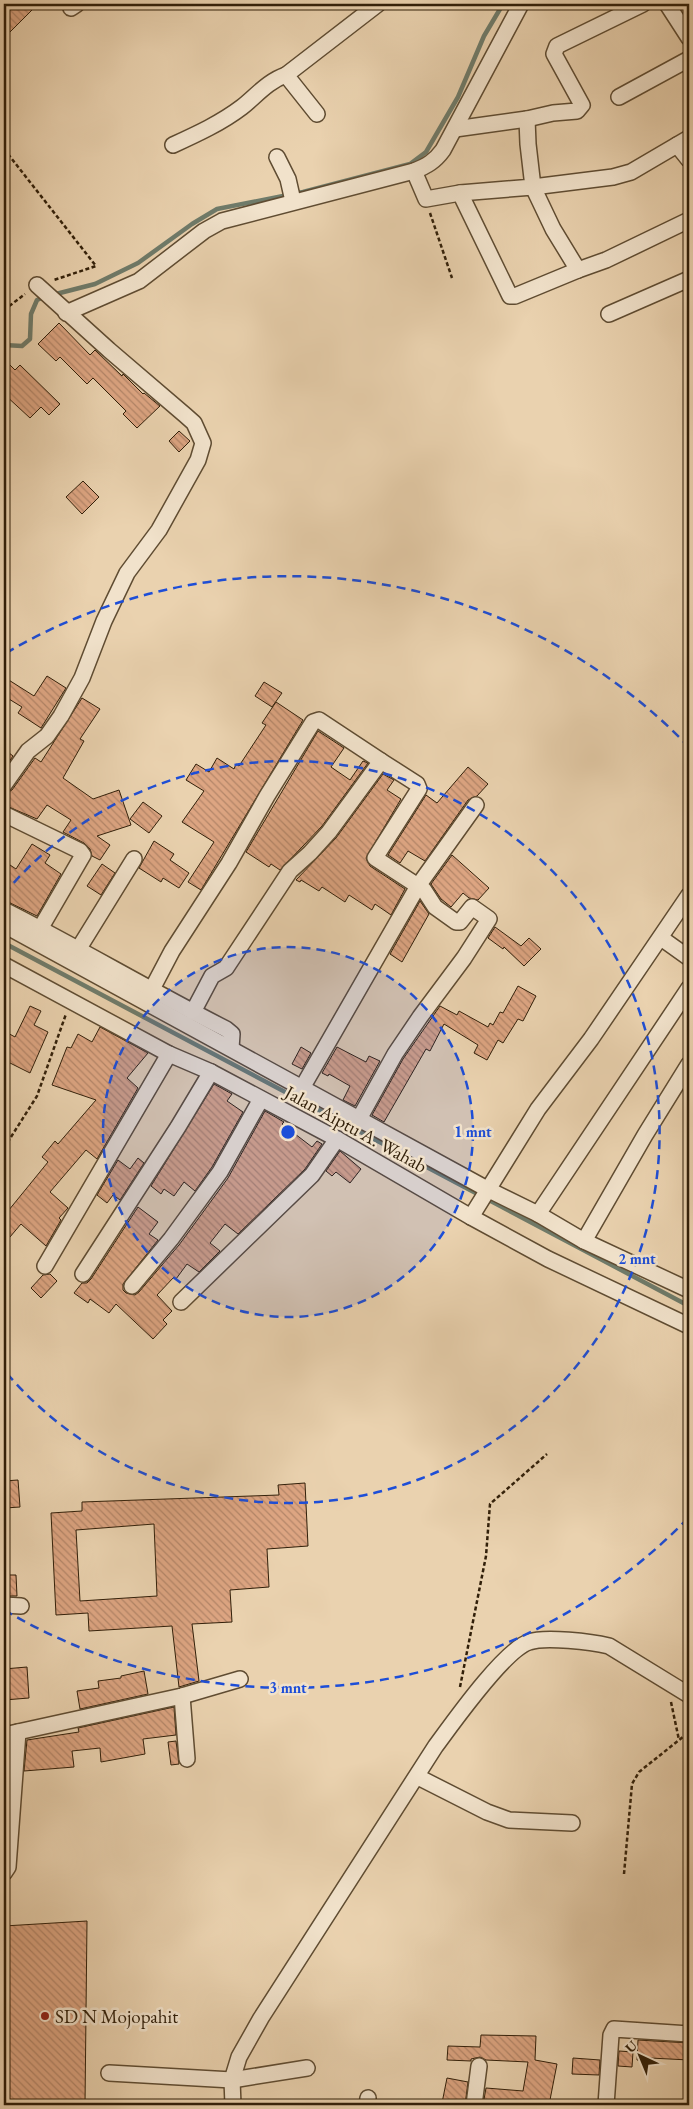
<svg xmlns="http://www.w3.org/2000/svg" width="693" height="2109" viewBox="0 0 693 2109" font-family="'EB Garamond',serif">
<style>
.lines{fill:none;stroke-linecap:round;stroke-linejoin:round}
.stream{stroke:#6f7b6a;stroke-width:4.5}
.building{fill:url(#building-back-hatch);stroke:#311f09;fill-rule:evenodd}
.minor-casing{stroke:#5f4c32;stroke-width:18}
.path{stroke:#311f09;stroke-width:2.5;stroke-dasharray:4 2.5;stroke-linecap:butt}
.minor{stroke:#f1e2cb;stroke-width:15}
.ring{fill:none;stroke:#1d4ed8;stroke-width:2.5;stroke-dasharray:9 6}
.poi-dot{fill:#8f2418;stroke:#f1e2cb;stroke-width:2}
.labels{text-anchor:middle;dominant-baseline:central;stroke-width:5;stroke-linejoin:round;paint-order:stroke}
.street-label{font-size:19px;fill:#311f09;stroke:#f1e2cb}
.poi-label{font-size:19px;fill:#311f09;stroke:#f1e2cb;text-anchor:start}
.centre{fill:#1d4ed8;stroke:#f1e2cb;stroke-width:2.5}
.ring-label{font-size:15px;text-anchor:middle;font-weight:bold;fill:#1d4ed8;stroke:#f1e2cb;stroke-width:5;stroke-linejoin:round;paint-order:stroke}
</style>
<defs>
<pattern id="building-back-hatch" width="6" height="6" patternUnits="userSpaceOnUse" patternTransform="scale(1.25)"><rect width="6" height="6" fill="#dda582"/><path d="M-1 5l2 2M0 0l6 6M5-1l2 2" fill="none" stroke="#b48669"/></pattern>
</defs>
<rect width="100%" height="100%" fill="#ead2af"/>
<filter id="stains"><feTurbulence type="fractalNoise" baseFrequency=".004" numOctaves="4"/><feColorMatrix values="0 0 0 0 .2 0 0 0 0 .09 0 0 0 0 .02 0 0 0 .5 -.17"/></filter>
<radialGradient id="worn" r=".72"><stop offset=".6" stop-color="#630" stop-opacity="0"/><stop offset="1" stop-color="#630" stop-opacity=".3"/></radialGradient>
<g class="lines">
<!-- stream -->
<g class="stream">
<polyline points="52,295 95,284 138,263 192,224 217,209 303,192 410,164 426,152 458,97 484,36 503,4"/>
<polyline points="4,345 22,346 30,339 31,314 37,300 44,297"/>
<polyline points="4,943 689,1306"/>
</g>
</g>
<!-- building -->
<g class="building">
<polygon points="4,4 38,4 4,38"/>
<polygon points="59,323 90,355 95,350 122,376 123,374 143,394 144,393 160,406 137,428 123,414 126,411 93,378 87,384 60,357 56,361 38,344"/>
<polygon points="4,359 15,370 20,365 60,404 49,415 41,407 30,418 4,394"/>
<polygon points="179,431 190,441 179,452 169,441"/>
<polygon points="83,481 99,497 82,514 66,497"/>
<polygon points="47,676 66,688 41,728 18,713 22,707 4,696 4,677 34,696"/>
<polygon points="264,682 282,693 272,707 255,696"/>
<polygon points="82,698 100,709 80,739 84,741 63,778 93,799 119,790 131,825 97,836 110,845 100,860 92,856 90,849 84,843 63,832 71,820 47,805 37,819 4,805 4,794 12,790 35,758 41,762"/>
<polygon points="276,702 303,720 201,890 188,882 214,842 182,822 204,791 186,780 196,764 209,772 217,758 234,769 236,764 239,766 266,725 262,723"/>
<polygon points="318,731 344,748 331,767 350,780 363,761 368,763 322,826 303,846 280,870 271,864 269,867 246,852"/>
<polygon points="4,749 13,756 4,769"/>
<polygon points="468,767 488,784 477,796 468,800 425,861 408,851 400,863 388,855 426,795 437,803"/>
<polygon points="383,774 394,780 387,790 401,799 366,858 370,866 405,889 391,915 375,904 372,910 349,895 345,902 322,887 319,891 301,880 300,882 296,880 336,838"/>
<polygon points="143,802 162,816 149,833 130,819"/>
<polygon points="154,841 174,854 170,860 189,873 179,888 163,878 161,882 139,868"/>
<polygon points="32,844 50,855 45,863 61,874 37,916 4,900 4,861 16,869"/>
<polygon points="452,855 489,888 478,900 469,898 463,893 451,907 441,899 431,884"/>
<polygon points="102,864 115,873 101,895 87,886"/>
<polygon points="420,901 429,914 402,962 390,954"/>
<polygon points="495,927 521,946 529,938 541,949 524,966 504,947 503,949 488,938"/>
<polygon points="518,986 536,996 523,1021 518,1019 503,1043 498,1040 487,1060 474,1053 478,1045 444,1024 430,1051 426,1049 384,1122 372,1115 403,1059 440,1006 457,1015 459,1011 488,1027 490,1023 493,1025 500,1012 503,1013"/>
<polygon points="30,1006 41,1011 34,1025 48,1032 30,1073 4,1060 4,1031 15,1037"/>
<polygon points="100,1027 148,1053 127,1078 138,1088 97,1159 86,1150 50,1192 68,1208 59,1218 61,1220 46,1246 21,1224 4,1244 4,1216 48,1162 42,1157 55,1141 58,1144 96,1100 52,1085 67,1047 71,1048 78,1034 92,1042"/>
<polygon points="301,1047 311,1053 302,1069 292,1064"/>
<polygon points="337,1047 366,1062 369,1056 380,1061 355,1106 343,1100 350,1086 329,1074 328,1076 322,1073"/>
<polygon points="214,1084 232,1094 227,1101 243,1112 212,1167 195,1191 184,1182 174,1196 164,1189 161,1194 151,1186"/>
<polygon points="265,1111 284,1122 282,1124 312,1147 317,1141 322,1144 305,1169 238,1234 225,1224 210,1243 220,1251 199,1272 187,1264 176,1279 174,1277 157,1295 172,1311 163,1320 167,1324 153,1339 116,1304 109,1313 90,1299 88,1303 74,1293 82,1283 87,1283 91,1279 138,1207 158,1222 149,1234 158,1240 123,1284 123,1290 126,1293 135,1295 139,1292 179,1245 228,1178"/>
<polygon points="340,1151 361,1169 350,1183 336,1172 332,1176 326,1171"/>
<polygon points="138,1158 144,1163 120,1200 113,1195 107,1203 97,1195 118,1160 130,1169"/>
<polygon points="50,1274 57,1281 41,1298 31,1288 43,1275"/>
<polygon points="18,1480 20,1507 5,1508 4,1481"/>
<path d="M305 1483 308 1546 267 1549 269 1587 230 1590 232 1622 192 1624 199 1681 179 1687 172 1626 89 1631 88 1613 56 1615 51 1513 82 1511V1502L279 1495 278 1485ZM154 1524 157 1596 80 1601 76 1530Z"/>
<polygon points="4,1575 16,1575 17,1596 4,1596"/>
<polygon points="27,1667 29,1698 4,1700 4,1669"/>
<polygon points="144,1671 148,1694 80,1709 77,1691 99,1688 98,1681 121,1678 121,1676"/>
<polygon points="174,1707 176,1735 143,1739 145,1754 101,1762 100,1748 72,1751 74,1767 24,1771 27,1740 79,1732 78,1728"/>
<polygon points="176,1741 179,1764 171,1765 168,1742"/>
<polygon points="7,1749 5,1774 4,1774 4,1750"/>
<polygon points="87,1921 85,2105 4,2105 4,1926"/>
<polygon points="481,2035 536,2036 535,2060 557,2064 549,2105 483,2105 486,2088 523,2091 528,2062 486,2060 480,2057 471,2059 471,2061 447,2060 448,2046 480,2047"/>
<polygon points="638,2040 689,2043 689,2060 650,2058 650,2061 637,2060"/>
<polygon points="619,2051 633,2052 632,2067 618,2066"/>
<polygon points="573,2058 600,2060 599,2075 572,2074"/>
<polygon points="447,2078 468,2082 465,2105 442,2103"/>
</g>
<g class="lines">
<defs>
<g id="minor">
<polyline points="667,4 689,38"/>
<polyline points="71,8 77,4"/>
<polyline points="619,97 689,59"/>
<polyline points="317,114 286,75 378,4"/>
<polyline points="455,129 527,119 553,113 577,111 582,105 554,54 557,46 643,4"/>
<polyline points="689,138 631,172 613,177 533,187 553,229 578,270 606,260 689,220"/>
<path d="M173 145C197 134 221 123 242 107 256 96 268 81 286 75"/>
<polyline points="677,145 689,160"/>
<polyline points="277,157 288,179 293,201"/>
<polyline points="414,171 426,199 460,193 510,296 515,296 578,270"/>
<polyline points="460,193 533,187 528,144 527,119"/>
<path d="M66 313 139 281 204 231 222 221 414 171C427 166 435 161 443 150L521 4"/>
<polyline points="609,314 689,279"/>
<polyline points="4,785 28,751 47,736 61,716 82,678 104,621 127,573 159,530 198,460 203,443 194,423 185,415 109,350 37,285"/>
<polyline points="4,814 80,851 83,855 40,929"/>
<path d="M4 910C79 948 151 991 226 1029L232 1034 231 1048"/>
<polyline points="4,925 487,1189 538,1214 584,1241 689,1290"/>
<polyline points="661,938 689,958"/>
<polyline points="79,948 134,859"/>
<polyline points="4,965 169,1054 211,1072 337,1139 471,1217 548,1259 689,1326"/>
<polyline points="151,991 172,951 229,863 267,796 313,722 319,720 381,761"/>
<polyline points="193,1012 212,976 226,968 290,871 310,853 329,832 381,761 417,784 419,789 375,858 424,890 435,907 456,922 460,922 472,907 489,919 464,958 420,1017 395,1054 359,1119"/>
<polyline points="302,1088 418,886 476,805"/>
<polyline points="538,1214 689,988"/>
<polyline points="471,1217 538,1109 591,1039 689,895"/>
<polyline points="584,1241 645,1135 689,1064"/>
<polyline points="45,1266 169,1054"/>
<polyline points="83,1274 178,1127 211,1072"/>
<polyline points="132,1286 171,1239 220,1172 261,1099"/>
<polyline points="181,1302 312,1175 337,1139"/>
<polyline points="4,1605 21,1606"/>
<polyline points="182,1696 187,1759"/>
<polyline points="4,1735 182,1696 240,1679"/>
<polyline points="418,1777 487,1812 509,1820 572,1823"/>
<polyline points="4,1873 8,1867 18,1732"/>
<polyline points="109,2073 232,2080 307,2068"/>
<path d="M233 2105 232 2080 239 2057 261 2018 435 1747C452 1724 504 1650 529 1642 545 1636 592 1642 609 1646L689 1695"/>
<polyline points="367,2105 368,2098"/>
<polyline points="474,2105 479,2066"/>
<polyline points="606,2105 611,2035 614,2029 689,2034"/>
</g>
</defs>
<!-- minor casing -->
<use href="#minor" class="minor-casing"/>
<!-- path -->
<g class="path">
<polyline points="4,149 96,266 54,280"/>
<polyline points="430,213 452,278"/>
<polyline points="4,310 25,294"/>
<polyline points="4,1148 37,1096 66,1014"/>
<polyline points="460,1687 486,1556 490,1504 547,1454"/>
<polyline points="671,1702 679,1740"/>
<polyline points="624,1874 632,1784 639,1772 689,1732"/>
</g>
<!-- minor -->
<use href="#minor" class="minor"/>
</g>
<!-- distance rings -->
<circle cx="288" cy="1132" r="185" fill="#1d4ed8" fill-opacity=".12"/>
<g class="ring">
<circle cx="288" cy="1132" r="185"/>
<path d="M4 894A371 371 0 1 1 4 1370"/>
<path d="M688 1518A556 556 0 0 1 6 1611M6 653A556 556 0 0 1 688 746"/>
</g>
<!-- markers -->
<circle class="poi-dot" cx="45" cy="2016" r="5"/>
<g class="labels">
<!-- street labels -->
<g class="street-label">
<text transform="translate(356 1129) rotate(29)">Jalan Aiptu A. Wahab</text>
</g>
<!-- poi labels -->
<g class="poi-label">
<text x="55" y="2016">SD N Mojopahit</text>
</g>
</g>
<circle cx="288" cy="1132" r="8" class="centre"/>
<g class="ring-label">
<text x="473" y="1137">1 mnt</text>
<text x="637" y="1264">2 mnt</text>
<text x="288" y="1693">3 mnt</text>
</g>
<!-- margin -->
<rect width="693" height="2109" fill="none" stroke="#ead2af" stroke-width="20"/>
<rect x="5" y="5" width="683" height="2099" fill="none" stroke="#311f09" stroke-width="2.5"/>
<rect x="10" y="10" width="673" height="2089" fill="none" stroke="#311f09"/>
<!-- north arrow -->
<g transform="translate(640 2056) rotate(316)" stroke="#f1e2cb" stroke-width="4" paint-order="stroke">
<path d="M0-4L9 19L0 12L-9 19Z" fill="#311f09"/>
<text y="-8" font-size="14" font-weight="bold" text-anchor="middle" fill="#311f09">U</text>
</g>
<rect width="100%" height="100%" filter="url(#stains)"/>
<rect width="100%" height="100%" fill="url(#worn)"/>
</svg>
